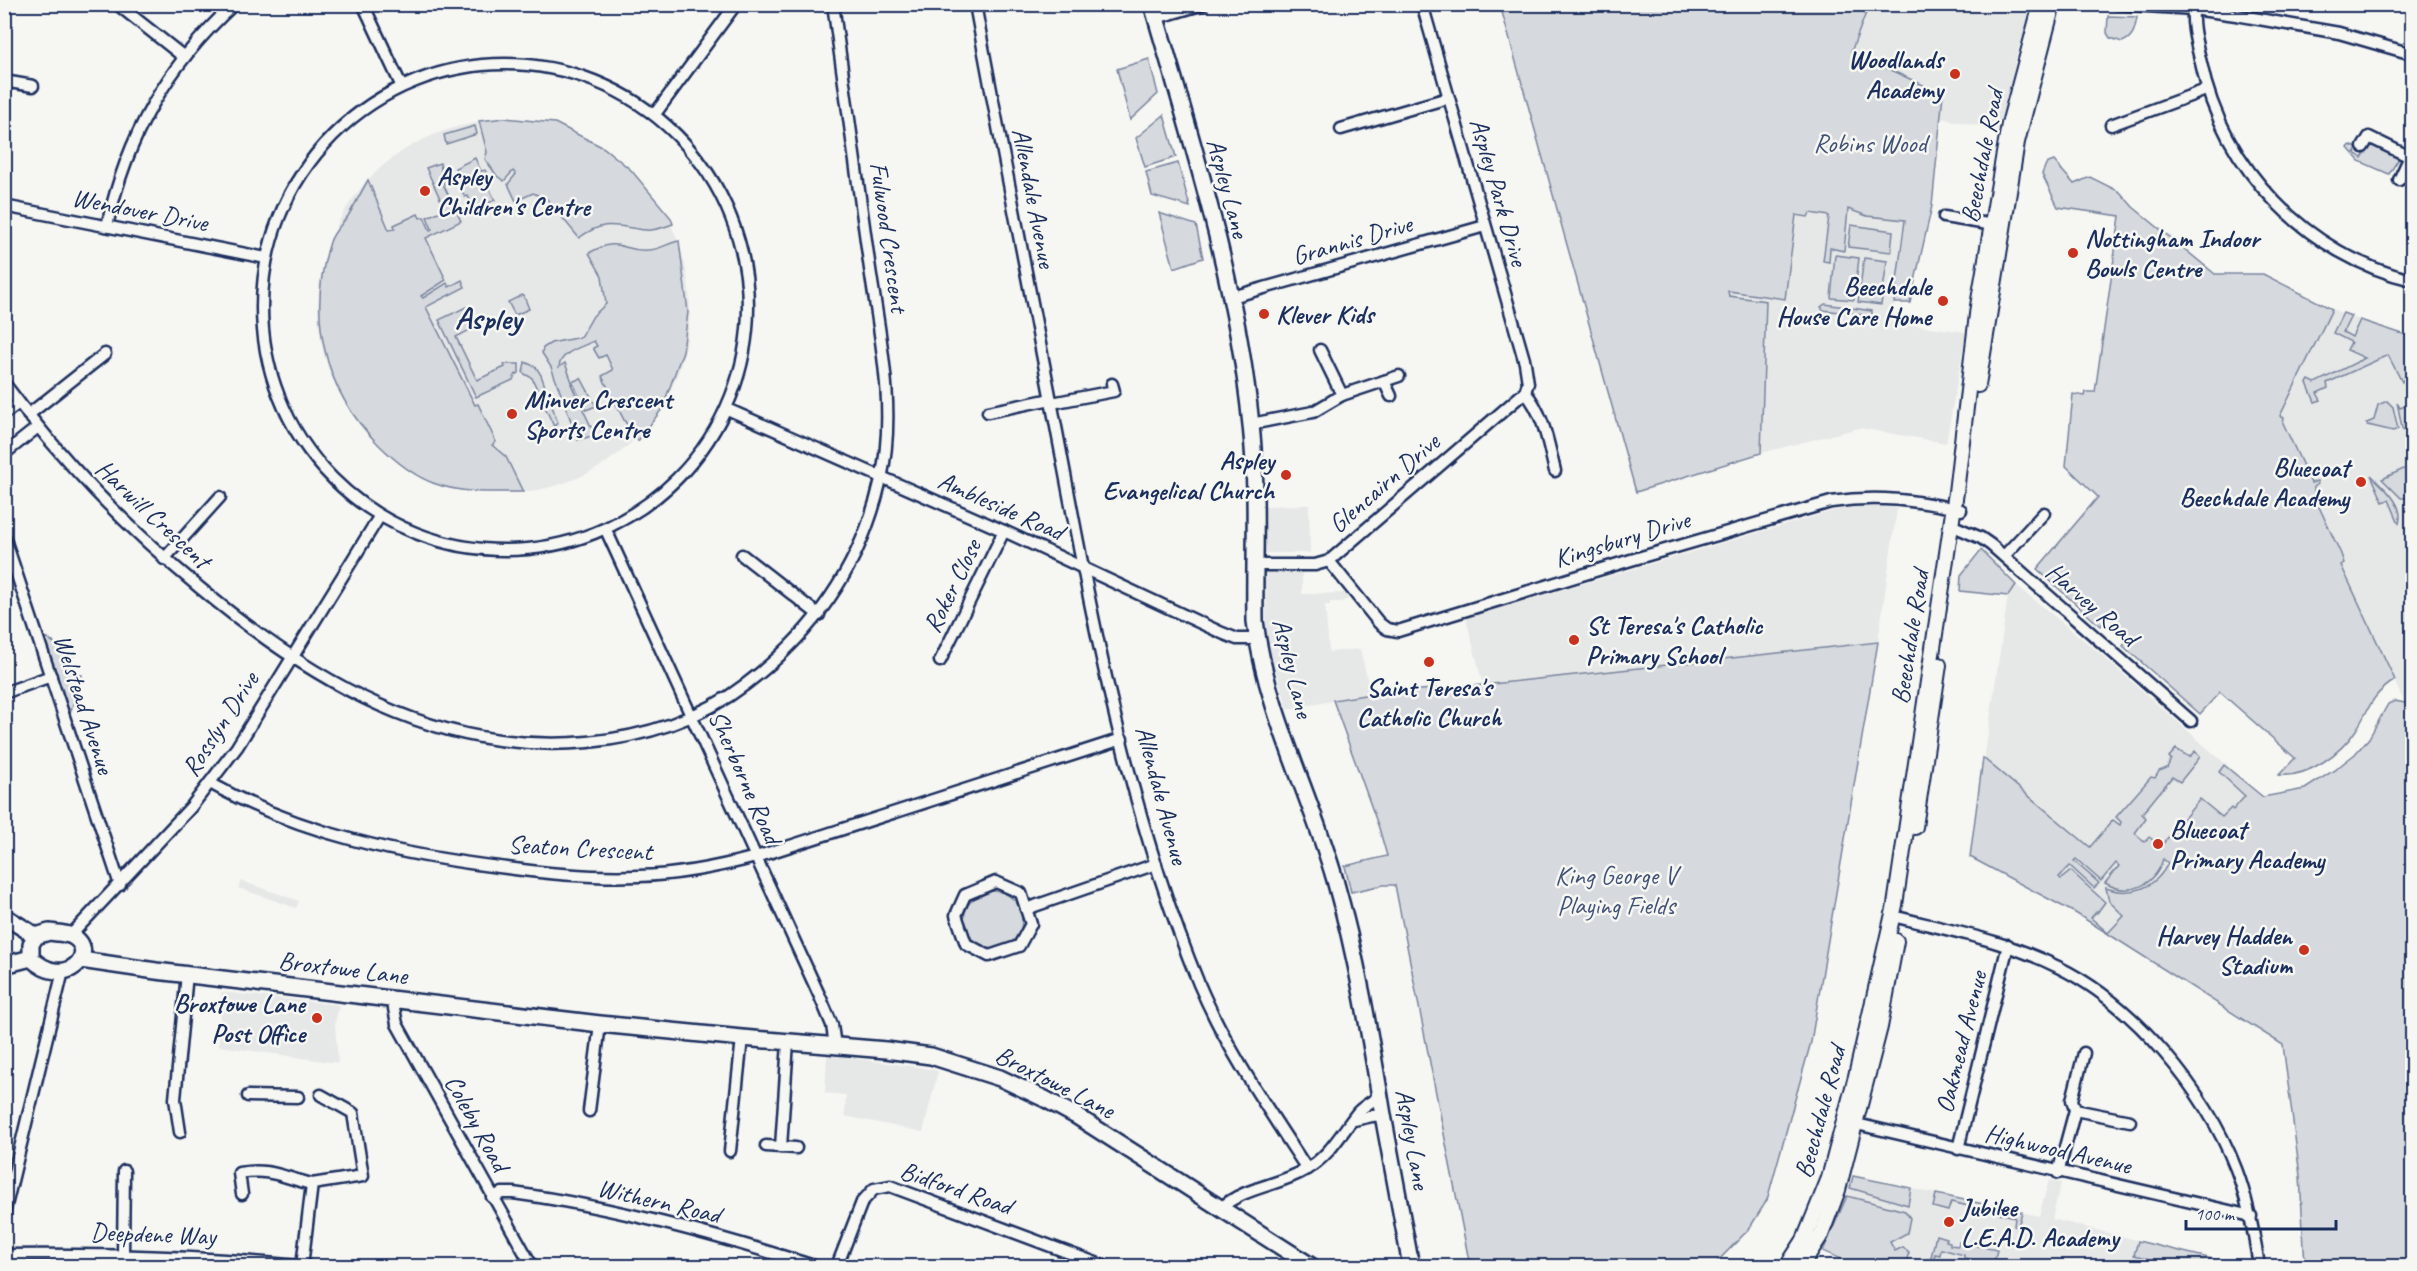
<svg xmlns="http://www.w3.org/2000/svg" width="2417" height="1271" viewBox="0 0 2417 1271" font-family="Caveat,sans-serif">
<style>
.built{fill:#e6e7e7}
.green{fill:#d6d9dd;stroke:#78849e;stroke-width:1.5;fill-rule:evenodd}
.lines{fill:none;stroke-linecap:round;stroke-linejoin:round}
.minor-casing{stroke:#1b2f5e;stroke-width:15}
.tertiary-casing{stroke:#1b2f5e;stroke-width:18}
.secondary-casing{stroke:#1b2f5e;stroke-width:20}
.minor{stroke:#f6f6f2;stroke-width:10}
.tertiary{stroke:#f6f6f2;stroke-width:14}
.secondary{stroke:#f6f6f2;stroke-width:15}
.poi-dot{fill:#c8321e;stroke:#f6f6f2;stroke-width:2}
.labels{text-anchor:middle;dominant-baseline:central;stroke-width:5;stroke-linejoin:round;paint-order:stroke}
.poi-label{font-size:26px;font-weight:bold;fill:#1b2f5e;stroke:#f6f6f2;text-anchor:start}
.park-label{font-size:26px;fill:#405177;stroke:#f6f6f2}
.street-label{font-size:26px;fill:#1b2f5e;stroke:#f6f6f2}
.district-label{font-size:32px;font-weight:bold;fill:#1b2f5e;stroke:#f6f6f2}
</style>
<rect width="100%" height="100%" fill="#f6f6f2"/>
<filter id="ink" filterUnits="userSpaceOnUse"><feTurbulence type="fractalNoise" baseFrequency=".0167" numOctaves="2"/><feDisplacementMap in="SourceGraphic" scale="12" xChannelSelector="R" yChannelSelector="G"/><feConvolveMatrix kernelMatrix="1 2 1 2 8 2 1 2 1" color-interpolation-filters="sRGB"/></filter>
<g filter="url(#ink)">
<!-- built -->
<g class="built">
<polygon points="1500,5 1867,216 1906,219 1892,322 1966,332 1946,443 1859,428 1761,453 1636,492"/>
<polygon points="1869,5 2033,5 2017,54 2000,130 1941,118 1943,94 1850,52"/>
<circle cx="504" cy="307" r="186"/>
<polygon points="2332,309 2374,326 2412,337 2412,719 2275,426"/>
<polygon points="1309,505 1310,553 1265,553 1264,506"/>
<polygon points="1859,506 1897,508 1878,642 1483,685 1466,618 1836,510"/>
<polygon points="1265,572 1302,572 1302,594 1345,593 1348,599 1341,602 1330,602 1330,605 1325,605 1329,652 1360,649 1371,694 1288,709 1269,650 1266,628"/>
<polygon points="2016,585 2097,651 2263,797 2134,950 2077,913 1970,857 2008,596"/>
<polygon points="241,881 299,901 296,908 238,888"/>
<polygon points="221,992 339,1005 335,1023 338,1063 219,1046"/>
<polygon points="827,1055 918,1067 938,1071 923,1132 845,1116 846,1095 825,1093"/>
<polygon points="1853,1176 2039,1216 2049,1180 2061,1183 2052,1219 2213,1259 2213,1266 1857,1266 1823,1251 1848,1192"/>
</g>
<!-- green -->
<g class="green">
<polygon points="1500,5 1869,5 1851,52 1943,94 1932,206 1910,303 1894,303 1905,220 1867,216 1848,209 1844,251 1830,248 1829,262 1823,261 1829,216 1810,213 1808,217 1796,215 1785,299 1728,291 1729,296 1766,301 1761,453 1636,492"/>
<path d="M2108 16 2137 17C2135 28 2134 38 2122 42L2110 38 2107 33Z"/>
<polygon points="1149,59 1158,94 1130,120 1117,69"/>
<polygon points="1164,115 1176,157 1145,167 1136,138"/>
<path d="M505 118 555 123 604 148 631 170 671 218 673 224C665 227 654 231 646 230 616 227 606 218 579 238L547 199 533 193 516 201 508 184 516 174 513 171 504 181 497 176 485 159 487 152 479 121Z"/>
<polygon points="475,126 477,134 446,144 444,135"/>
<polygon points="2370,144 2400,157 2389,174 2359,161 2348,148 2350,145 2357,148 2355,153 2362,158"/>
<polygon points="475,158 481,171 485,170 492,184 488,186 495,200 474,210 468,196 465,197 458,184 461,182 455,168"/>
<path d="M2054 161 2074 184 2090 177 2120 192 2133 207 2215 274H2263L2332 309 2280 416 2284 418 2283 423 2311 483 2317 481 2318 484 2314 487V496L2341 554 2344 563 2341 565 2395 680C2369 697 2371 707 2356 730 2341 753 2308 778 2279 775L2295 758 2220 692 2200 714 2123 646 2130 636 2108 616 2100 626 2037 569 2098 497 2066 466 2073 394 2085 396 2086 392H2095L2120 216 2058 207 2042 174 2046 164Z"/>
<path d="M440 163 444 186 461 221 426 238 446 280 421 296 423 298 447 283 449 287 462 280 465 287 426 307 475 405 478 404 496 442 492 445 506 457 523 492C493 492 462 494 433 483 412 475 393 459 378 444 323 389 307 315 330 242 333 232 342 224 348 216 355 205 361 192 368 180L389 230 395 229 394 225 418 214 420 218 424 217 430 230 432 229 427 217 443 210V205L426 168Z"/>
<polygon points="1178,163 1190,207 1152,196 1146,172"/>
<polygon points="1159,213 1196,225 1203,258 1174,268"/>
<polygon points="1851,225 1893,231 1891,252 1848,247"/>
<path d="M679 241 688 312 683 351 662 409 638 441 624 420 602 376 613 370 606 355 599 358 593 348 597 346 594 341C582 347 560 352 559 367L565 363 572 382 581 378 596 406 586 410 573 383 571 384 595 435 578 440 551 367 542 353 543 348 551 343 581 337 593 316 606 304 602 276 589 253C621 235 620 252 648 250 659 250 668 243 679 241Z"/>
<polygon points="1835,255 1859,258 1854,300 1831,298"/>
<polygon points="1864,258 1887,261 1881,305 1858,302"/>
<polygon points="522,295 524,296 529,309 515,315 508,302"/>
<polygon points="1825,304 1872,311 1872,316 1823,310 1821,307"/>
<polygon points="466,307 474,310 472,317 476,327 456,337 477,380 505,367 504,364 519,364 519,373 515,375 513,380 476,397 439,320"/>
<polygon points="2343,313 2351,316 2343,332 2352,337 2360,320 2412,337 2412,367 2402,382 2388,355 2327,383 2328,388 2317,393 2321,400 2315,402 2307,383 2309,380 2315,383 2365,358 2347,350 2351,342 2333,333"/>
<polygon points="525,362 536,367 541,375 558,423 555,425 559,438 532,378 523,373"/>
<polygon points="2387,401 2393,407 2398,429 2393,431 2368,425 2367,423 2374,420 2378,405"/>
<polygon points="2397,402 2400,408 2405,406 2412,424 2412,432 2404,431 2402,428"/>
<polygon points="2410,466 2412,466 2412,493 2405,498 2401,498 2382,479"/>
<path d="M2371 475C2383 487 2405 504 2399 523L2389 500 2383 502Z"/>
<polygon points="1981,550 2016,585 2008,596 1960,591 1961,575"/>
<polygon points="43,636 74,655 68,659 74,666 75,675 82,675 70,714"/>
<polygon points="1878,642 1811,1042 1767,1200 1749,1229 1713,1266 1470,1266 1395,885 1383,885 1351,892 1345,866 1387,856 1379,828 1333,700 1371,694 1483,685"/>
<path d="M2395 701 2405 703 2412 719V1266H2305L2300 1176 2283 1045 2077 914 1970 857 1983 758 2090 847 2113 820 2120 825 2121 822 2116 817 2151 777 2155 778 2159 771 2167 768 2171 759 2169 757 2176 749 2189 757 2195 751 2200 757 2180 782 2172 777 2142 814 2146 818 2135 833 2144 842 2149 837 2161 846 2200 799 2222 817 2231 808 2233 810 2245 796 2219 772 2224 765 2263 797 2305 789 2336 769 2355 754 2369 738 2388 704ZM2076 859 2101 881 2116 863 2119 866 2105 883C2129 897 2155 886 2163 859L2168 863C2156 888 2132 897 2106 888L2109 901 2124 916 2108 933 2091 918 2096 912 2097 913 2105 902 2071 871 2061 879 2059 877 2070 866 2094 888 2099 883 2074 861Z"/>
<circle cx="993" cy="920" r="29"/>
<polygon points="1853,1176 1911,1188 1908,1205 1850,1188"/>
<polygon points="1936,1194 2022,1212 2018,1227 2014,1226 2015,1217 1951,1202 1948,1211 1933,1207"/>
<polygon points="1847,1196 1905,1211 1910,1218 1907,1233 1890,1242 1895,1251 1903,1247 1909,1252 1905,1266 1857,1266 1823,1251"/>
<polygon points="1936,1235 1946,1238 1946,1241 1950,1242 1950,1245 1958,1246 1959,1242 1997,1250 1993,1266 1982,1266 1983,1262 1964,1258 1964,1255 1941,1249 1940,1255 1935,1254 1933,1263 1930,1262"/>
<polygon points="2138,1241 2213,1259 2213,1266 2159,1266 2160,1262 2134,1255"/>
</g>
<g class="lines">
<defs>
<g id="minor">
<polyline points="117,4 184,57"/>
<polyline points="363,4 401,85"/>
<path d="M975 4C1001 147 1030 290 1057 432 1092 617 1127 810 1199 984 1227 1050 1268 1109 1307 1169"/>
<polyline points="1422,4 1525,363 1528,383 1525,392"/>
<polyline points="2116,4 2193,9 2236,15 2339,33 2412,54"/>
<path d="M2194 4C2190 22 2197 46 2201 63 2222 168 2308 256 2412 280"/>
<polyline points="1156,18 1204,4"/>
<circle cx="505" cy="307" r="243"/>
<polyline points="4,81 33,86"/>
<polyline points="655,114 736,4"/>
<polyline points="2111,125 2206,90"/>
<polyline points="1341,129 1448,98"/>
<polyline points="2363,147 2369,137 2410,157"/>
<polyline points="2399,180 2412,152"/>
<polyline points="4,206 266,258"/>
<polyline points="1944,217 2000,226"/>
<path d="M107 226C127 136 166 67 234 4"/>
<polyline points="1232,297 1485,226"/>
<polyline points="1320,350 1342,395"/>
<polyline points="1384,381 1391,396"/>
<path d="M4 383C63 462 125 526 200 588 312 681 437 756 588 742 644 737 701 719 746 684 815 632 862 564 881 479 897 408 879 333 869 262 857 176 845 90 833 4"/>
<path d="M1525 392C1544 414 1548 443 1555 471"/>
<polyline points="1052,403 1114,391 1112,384"/>
<polyline points="727,409 1004,531 1222,633 1237,639 1257,639"/>
<polyline points="988,412 1051,399"/>
<polyline points="4,414 19,403"/>
<polyline points="28,415 105,354"/>
<polyline points="1251,424 1313,412 1342,395 1399,376"/>
<polyline points="4,454 38,427"/>
<polyline points="1951,525 1981,538 1991,545 2191,721"/>
<polyline points="606,530 821,999 832,1025 835,1046"/>
<polyline points="4,536 120,885"/>
<polyline points="742,555 819,615"/>
<polyline points="2004,556 2044,513"/>
<polyline points="164,559 220,497"/>
<path d="M1329 561 1379 623 1387 629 1398 631 1631 560 1831 502C1877 495 1916 500 1961 510"/>
<polyline points="1256,565 1315,565 1329,561 1525,392"/>
<polyline points="940,661 1004,531"/>
<polyline points="4,693 51,676"/>
<path d="M210 783C300 834 405 856 507 868 551 874 595 878 639 876 679 875 718 867 756 857L1122 739"/>
<polygon points="996,882 1021,893 1031,924 1019,946 989,956 966,944 956,915 965,895"/>
<polyline points="1026,909 1156,864"/>
<path d="M1893 916C1951 931 2004 940 2058 967 2134 1004 2206 1091 2236 1169 2248 1200 2254 1233 2259 1266"/>
<polyline points="71,935 191,807 237,747 379,517"/>
<polyline points="392,998 397,1024 532,1266"/>
<polyline points="248,1096 298,1097"/>
<polyline points="2075,1110 2130,1121"/>
<polyline points="589,1111 600,1024"/>
<polyline points="1354,1120 1372,1116 1383,1115"/>
<polyline points="1848,1122 2251,1216"/>
<polyline points="180,1132 175,1099 187,974"/>
<polyline points="766,1146 796,1148"/>
<polyline points="781,1147 788,1042"/>
<polyline points="1958,1149 2008,945"/>
<polyline points="730,1151 742,1038"/>
<polyline points="2058,1173 2075,1110 2072,1100 2084,1053"/>
<path d="M242 1194 239 1173C272 1168 281 1177 312 1184"/>
<path d="M492 1197 502 1193H513C615 1207 716 1235 814 1266"/>
<path d="M1221 1208C1244 1187 1278 1186 1305 1170 1330 1156 1341 1133 1358 1112 1363 1106 1374 1101 1380 1095"/>
<polyline points="4,1214 63,971"/>
<polyline points="123,1254 124,1171"/>
<path d="M4 1255C103 1254 201 1256 299 1266"/>
<polyline points="302,1266 312,1184 363,1176 353,1113 321,1095"/>
<polyline points="837,1266 862,1202 874,1189 890,1186 1104,1266"/>
</g>
<g id="tertiary">
<polyline points="1978,385 2017,142 2053,4"/>
<polyline points="1915,827 1939,665"/>
<polyline points="1787,1266 1804,1240 1829,1178 1856,1076 1895,905 1956,492 1978,306 2009,124 2041,4"/>
<polyline points="1801,1266 1821,1235 1838,1190 1880,1027 1896,941"/>
</g>
<g id="secondary">
<path d="M1152 4C1192 142 1237 282 1251 425 1258 490 1254 556 1255 621 1266 711 1310 793 1335 880 1357 957 1370 1036 1383 1115 1392 1166 1402 1216 1411 1266"/>
<polyline points="4,916 36,936"/>
<path d="M49 932C56 933 66 933 72 936 101 952 65 992 31 958V944L36 936Z"/>
<polyline points="81,960 156,971 600,1024 742,1038 886,1050 931,1056 1000,1078 1045,1099 1078,1117 1311,1266"/>
<polyline points="4,965 31,958"/>
</g>
</defs>
<!-- minor casing -->
<use href="#minor" class="minor-casing"/>
<!-- tertiary casing -->
<use href="#tertiary" class="tertiary-casing"/>
<!-- secondary casing -->
<use href="#secondary" class="secondary-casing"/>
<!-- minor -->
<use href="#minor" class="minor"/>
<!-- tertiary -->
<use href="#tertiary" class="tertiary"/>
<!-- secondary -->
<use href="#secondary" class="secondary"/>
</g>
</g>
<!-- markers -->
<g class="poi-dot">
<circle cx="1955" cy="74" r="6"/>
<circle cx="425" cy="191" r="6"/>
<circle cx="2073" cy="253" r="6"/>
<circle cx="1943" cy="301" r="6"/>
<circle cx="1264" cy="314" r="6"/>
<circle cx="512" cy="414" r="6"/>
<circle cx="1286" cy="475" r="6"/>
<circle cx="2361" cy="482" r="6"/>
<circle cx="1574" cy="640" r="6"/>
<circle cx="1429" cy="662" r="6"/>
<circle cx="2158" cy="844" r="6"/>
<circle cx="2304" cy="950" r="6"/>
<circle cx="317" cy="1018" r="6"/>
<circle cx="1949" cy="1222" r="6"/>
</g>
<g class="labels">
<!-- poi labels -->
<g class="poi-label">
<text x="1943" y="59" text-anchor="end">Woodlands<tspan x="1943" dy="30">Academy</tspan></text>
<text x="437" y="176">Aspley<tspan x="437" dy="30">Children's Centre</tspan></text>
<text x="2085" y="238">Nottingham Indoor<tspan x="2085" dy="30">Bowls Centre</tspan></text>
<text x="1931" y="286" text-anchor="end">Beechdale<tspan x="1931" dy="30">House Care Home</tspan></text>
<text x="1276" y="314">Klever Kids</text>
<text x="524" y="399">Minver Crescent<tspan x="524" dy="30">Sports Centre</tspan></text>
<text x="1274" y="460" text-anchor="end">Aspley<tspan x="1274" dy="30">Evangelical Church</tspan></text>
<text x="2349" y="467" text-anchor="end">Bluecoat<tspan x="2349" dy="30">Beechdale Academy</tspan></text>
<text x="1586" y="625">St Teresa's Catholic<tspan x="1586" dy="30">Primary School</tspan></text>
<text x="1429" y="687" text-anchor="middle">Saint Teresa's<tspan x="1429" dy="30">Catholic Church</tspan></text>
<text x="2170" y="829">Bluecoat<tspan x="2170" dy="30">Primary Academy</tspan></text>
<text x="2292" y="935" text-anchor="end">Harvey Hadden<tspan x="2292" dy="30">Stadium</tspan></text>
<text x="305" y="1003" text-anchor="end">Broxtowe Lane<tspan x="305" dy="30">Post Office</tspan></text>
<text x="1961" y="1207">Jubilee<tspan x="1961" dy="30">L.E.A.D. Academy</tspan></text>
</g>
<!-- park labels -->
<g class="park-label">
<text x="1870" y="143">Robins Wood</text>
<text x="1616" y="875">King George V<tspan x="1616" dy="30">Playing Fields</tspan></text>
</g>
<!-- street labels -->
<g class="street-label">
<text transform="translate(1982 156) rotate(-79)">Beechdale Road</text>
<text transform="translate(1228 188) rotate(75)">Aspley Lane</text>
<text transform="translate(1499 192) rotate(74)">Aspley Park Drive</text>
<text transform="translate(1034 198) rotate(79)">Allendale Avenue</text>
<text transform="translate(140 210) rotate(11)">Wendover Drive</text>
<text transform="translate(889 237) rotate(82)">Fulwood Crescent</text>
<text transform="translate(1352 240) rotate(-16)">Grannis Drive</text>
<text transform="translate(1384 483) rotate(-41)">Glencairn Drive</text>
<text transform="translate(1001 506) rotate(24)">Ambleside Road</text>
<text transform="translate(153 514) rotate(43)">Harwill Crescent</text>
<text transform="translate(1622 539) rotate(-17)">Kingsbury Drive</text>
<text transform="translate(952 586) rotate(-64)">Roker Close</text>
<text transform="translate(2092 604) rotate(41)">Harvey Road</text>
<text transform="translate(1910 637) rotate(-81)">Beechdale Road</text>
<text transform="translate(1293 668) rotate(76)">Aspley Lane</text>
<text transform="translate(84 704) rotate(72)">Welstead Avenue</text>
<text transform="translate(220 724) rotate(-57)">Rosslyn Drive</text>
<text transform="translate(745 777) rotate(66)">Sherborne Road</text>
<text transform="translate(1162 795) rotate(75)">Allendale Avenue</text>
<text transform="translate(580 848) rotate(3)">Seaton Crescent</text>
<text transform="translate(343 968) rotate(7)">Broxtowe Lane</text>
<text transform="translate(1961 1042) rotate(-76)">Oakmead Avenue</text>
<text transform="translate(1055 1082) rotate(27)">Broxtowe Lane</text>
<text transform="translate(1820 1112) rotate(-75)">Beechdale Road</text>
<text transform="translate(477 1123) rotate(61)">Coleby Road</text>
<text transform="translate(1413 1139) rotate(80)">Aspley Lane</text>
<text transform="translate(2058 1149) rotate(13)">Highwood Avenue</text>
<text transform="translate(956 1188) rotate(19)">Bidford Road</text>
<text transform="translate(659 1201) rotate(13)">Withern Road</text>
<text transform="translate(153 1234) rotate(2)">Deepdene Way</text>
</g>
<!-- district labels -->
<g class="district-label">
<text x="488" y="318">Aspley</text>
</g>
</g>
<!-- margin -->
<rect width="2417" height="1271" fill="none" stroke="#f6f6f2" stroke-width="24"/>
<rect x="12" y="12" width="2393" height="1247" fill="none" stroke="#1b2f5e" stroke-width="2" filter="url(#ink)"/>
<!-- scale -->
<path d="M2186 1220v9h150v-9" fill="none" stroke="#1b2f5e" stroke-width="3"/>
<text x="2195" y="1220" font-size="18" fill="#1b2f5e" stroke="#f6f6f2" stroke-width="4.5" paint-order="stroke">100 m</text>
</svg>
